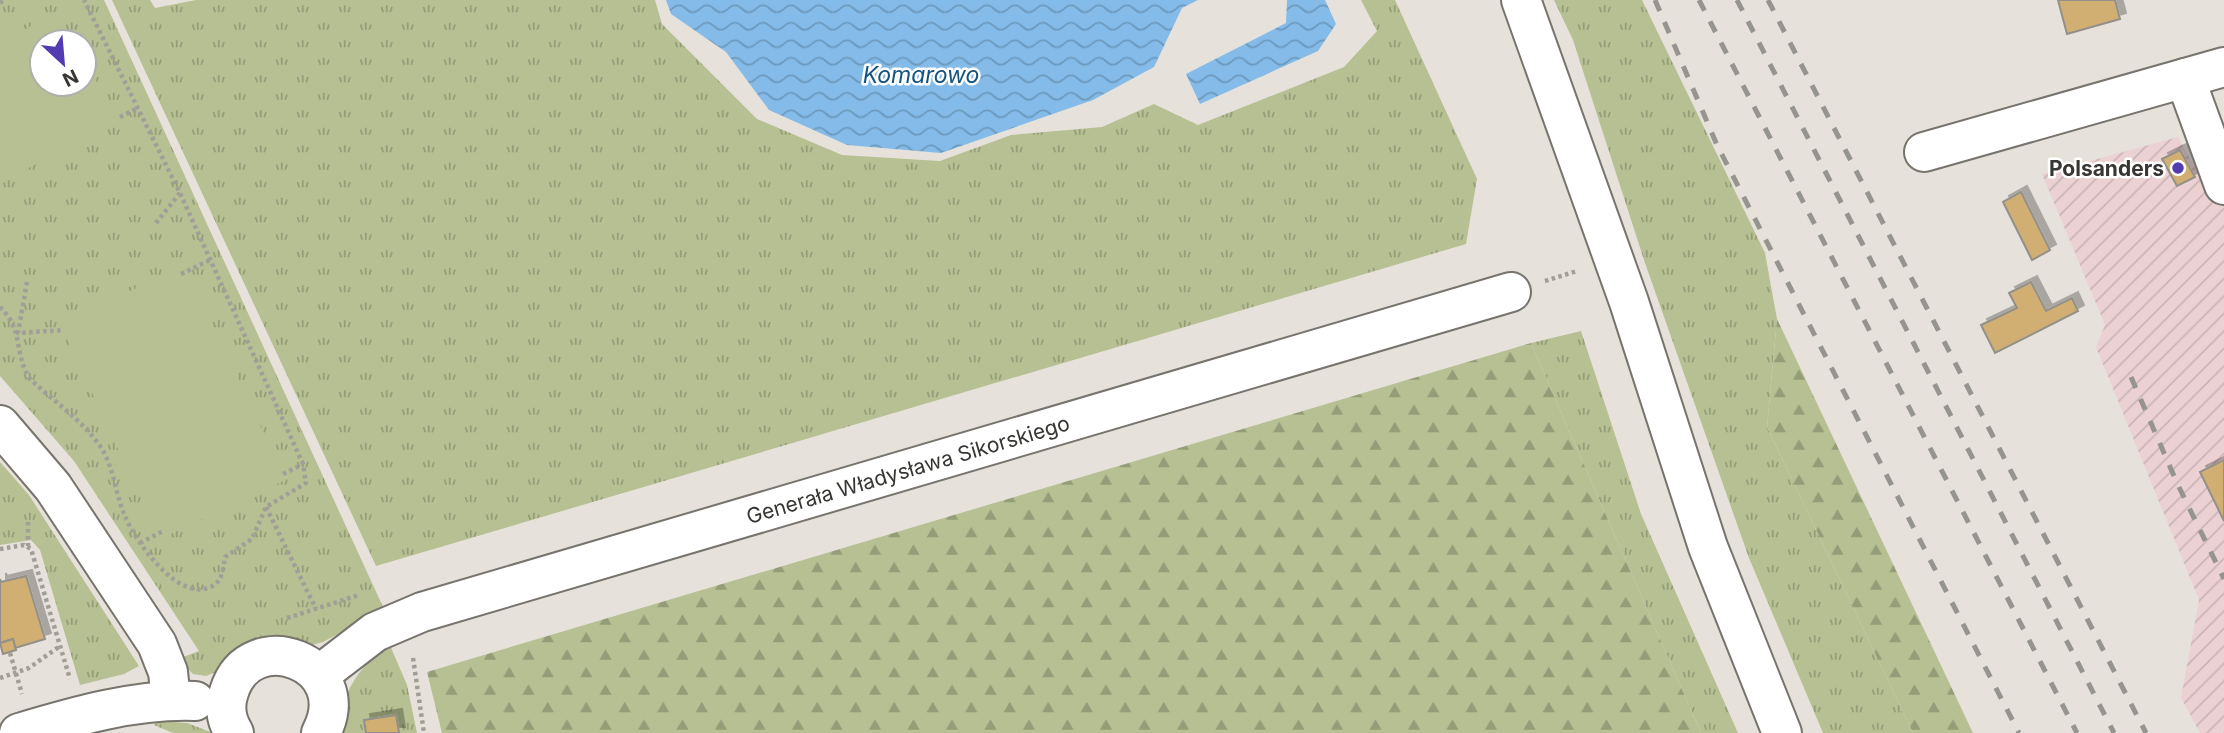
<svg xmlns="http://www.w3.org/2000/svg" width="2224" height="733" viewBox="0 0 2224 733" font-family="Inter,sans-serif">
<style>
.industrial{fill:url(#industrial-furrows)}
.grass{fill:url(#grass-tufts);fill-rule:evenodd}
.forest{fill:url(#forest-firs)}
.garden{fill:#b6c092}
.water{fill:url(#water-waves)}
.building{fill:#d1af72;stroke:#93908a;stroke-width:2;filter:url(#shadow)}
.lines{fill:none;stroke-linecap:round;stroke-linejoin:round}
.minor-casing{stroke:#77736d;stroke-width:42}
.path{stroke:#a19e98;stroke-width:4.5;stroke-dasharray:3.5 3.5;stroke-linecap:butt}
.minor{stroke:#fff;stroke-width:38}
.rail{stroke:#96948f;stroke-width:5;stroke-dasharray:12 12;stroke-linecap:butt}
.poi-dot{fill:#533bb2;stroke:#fff;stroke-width:2.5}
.labels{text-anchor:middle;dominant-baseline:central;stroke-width:5;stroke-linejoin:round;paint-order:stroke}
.poi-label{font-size:21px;font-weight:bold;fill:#373633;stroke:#fff;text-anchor:end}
.street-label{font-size:21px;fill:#373633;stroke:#fff}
.water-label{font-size:23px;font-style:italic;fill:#15547f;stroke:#fff}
</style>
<defs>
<pattern id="industrial-furrows" width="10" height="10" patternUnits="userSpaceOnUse" patternTransform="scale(1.75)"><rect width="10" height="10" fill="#ecd1d3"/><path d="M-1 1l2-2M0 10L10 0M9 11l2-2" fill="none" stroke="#cbb4b6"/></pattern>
<pattern id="grass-tufts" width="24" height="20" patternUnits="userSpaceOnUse" patternTransform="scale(1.75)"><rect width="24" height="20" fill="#b6c092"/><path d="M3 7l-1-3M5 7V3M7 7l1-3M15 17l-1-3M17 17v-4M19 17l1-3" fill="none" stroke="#959d78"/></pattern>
<pattern id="forest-firs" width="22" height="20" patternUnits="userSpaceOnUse" patternTransform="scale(1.75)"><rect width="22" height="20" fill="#b6c092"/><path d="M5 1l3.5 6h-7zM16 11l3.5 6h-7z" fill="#959d78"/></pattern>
<pattern id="water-waves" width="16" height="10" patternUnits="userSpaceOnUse" patternTransform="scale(1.75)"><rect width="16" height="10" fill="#84bbe9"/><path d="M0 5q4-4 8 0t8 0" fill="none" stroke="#6d99bd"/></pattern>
<filter id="shadow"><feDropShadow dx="6" dy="-6" stdDeviation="0" flood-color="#0004"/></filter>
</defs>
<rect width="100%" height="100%" fill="#e6e2db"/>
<!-- industrial -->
<polygon class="industrial" points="2178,137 2196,170 2224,156 2224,733 2200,733 2181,698 2199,600 2096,347 2105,325 2042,174"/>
<!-- grass -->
<g class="grass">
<path d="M0 0H104L384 609 323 642 226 668 206 676 193 674 178 659 199 651 74 461 0 376ZM42 42H84V84H42Z"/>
<polygon points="112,0 150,0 155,8 196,0 655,0 662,24 757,119 842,155 940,161 1011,135 1102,127 1154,104 1198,125 1344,67 1377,31 1361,0 1395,0 1477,179 1466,244 376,566"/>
<polygon points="1554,0 1642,0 1765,253 1777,319 1767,427 1913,733 1823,733 1749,558 1645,263 1573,40"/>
<polygon points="1581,331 1641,514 1738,733 1701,733 1531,343"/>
<polygon points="0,462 29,495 139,666 124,674 80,685 40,550 31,540 0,545"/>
<path d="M389 643 407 685 417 733H344C337 692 361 667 389 643Z"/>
<polygon points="159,721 187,723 213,733 173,733 154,725"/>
</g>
<!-- forest -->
<g class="forest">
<polygon points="1777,319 1973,733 1913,733 1767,427"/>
<polygon points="1531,343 1701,733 442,733 427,672"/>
</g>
<!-- garden -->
<g class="garden">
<polygon points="55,12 73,42 42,42 42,84 84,84 84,60 117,116 0,185 0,44"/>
<polygon points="185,265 286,480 160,539 60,324"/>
</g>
<!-- water -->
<g class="water">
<polygon points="666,0 1198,0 1182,8 1154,67 1093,100 941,153 847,145 769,110 726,52 671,14"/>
<polygon points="1287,0 1325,0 1336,24 1318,51 1200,104 1186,74 1286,23"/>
</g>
<!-- building -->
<g class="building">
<polygon points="2058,0 2115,0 2120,19 2067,34"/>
<polygon points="2180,150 2195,177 2177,186 2162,159"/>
<polygon points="2021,192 2050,250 2032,260 2003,202"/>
<polygon points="2031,282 2046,311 2072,298 2078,311 1995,353 1981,325 2017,308 2009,293"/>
<polygon points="2224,460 2224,521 2200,472"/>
<polygon points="26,576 45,639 15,648 13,639 0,643 0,579 1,582"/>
<polygon points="13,639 16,650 3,654 0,643"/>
<polygon points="396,715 399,733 366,733 364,720"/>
</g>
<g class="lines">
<defs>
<g id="minor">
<polyline points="1521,0 1629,302 1708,547 1782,733"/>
<polyline points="2185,78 2224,185"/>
<polyline points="1924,152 2224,67"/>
<polyline points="0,425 53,487 157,644 168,672 171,700"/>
<path id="s1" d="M319 675 375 632 422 612 1511 292"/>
<path d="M19 733C76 716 134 699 195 701"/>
<path d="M234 733C226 720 224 706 229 692 250 623 358 662 321 733"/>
</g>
</defs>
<!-- minor casing -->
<use href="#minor" class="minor-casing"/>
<!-- path -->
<g class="path">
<polyline points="0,3 4,0"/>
<polyline points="120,117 138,108"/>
<polyline points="156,223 180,193"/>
<polyline points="181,274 210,260"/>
<polyline points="1545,281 1577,271"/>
<polyline points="27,282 18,333 64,330"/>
<path d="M0 307C25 331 13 354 30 379 52 400 82 420 100 446 114 466 115 494 125 516 136 542 176 599 208 588 223 583 223 570 225 557L252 539 266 507 306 483 303 464 180 193 84 0"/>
<polyline points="283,474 303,464"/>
<polyline points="266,507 316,609"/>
<polyline points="28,522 28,546"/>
<polyline points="140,543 165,530"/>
<polyline points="0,549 24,545 31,549 70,679"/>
<polyline points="287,618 359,595"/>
<polyline points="10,653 22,694"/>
<polyline points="413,658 424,733"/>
<polyline points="0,678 29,668 60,646"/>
</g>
<!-- minor -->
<use href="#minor" class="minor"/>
<!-- rail -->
<g class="rail">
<polyline points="1655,0 1717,145 2019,733"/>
<polyline points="1699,0 2077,733"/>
<polyline points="1737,0 2114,733"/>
<polyline points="1768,0 2146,733"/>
<polyline points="2131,377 2177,483 2224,579"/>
</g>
</g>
<!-- markers -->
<circle class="poi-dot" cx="2178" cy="168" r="7"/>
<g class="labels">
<!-- poi labels -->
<g class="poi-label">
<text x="2164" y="168">Polsanders</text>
</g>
<!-- street labels -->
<g class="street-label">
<text stroke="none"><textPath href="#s1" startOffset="628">Generała Władysława Sikorskiego</textPath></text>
</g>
<!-- water labels -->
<g class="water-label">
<text x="921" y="75">Komarowo</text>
</g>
</g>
<!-- north arrow -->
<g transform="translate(63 63) rotate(154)"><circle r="33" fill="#ffffff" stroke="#afafad" stroke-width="2"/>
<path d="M0-5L12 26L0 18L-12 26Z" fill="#533bb2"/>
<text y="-10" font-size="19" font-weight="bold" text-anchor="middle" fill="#373633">N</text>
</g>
</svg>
